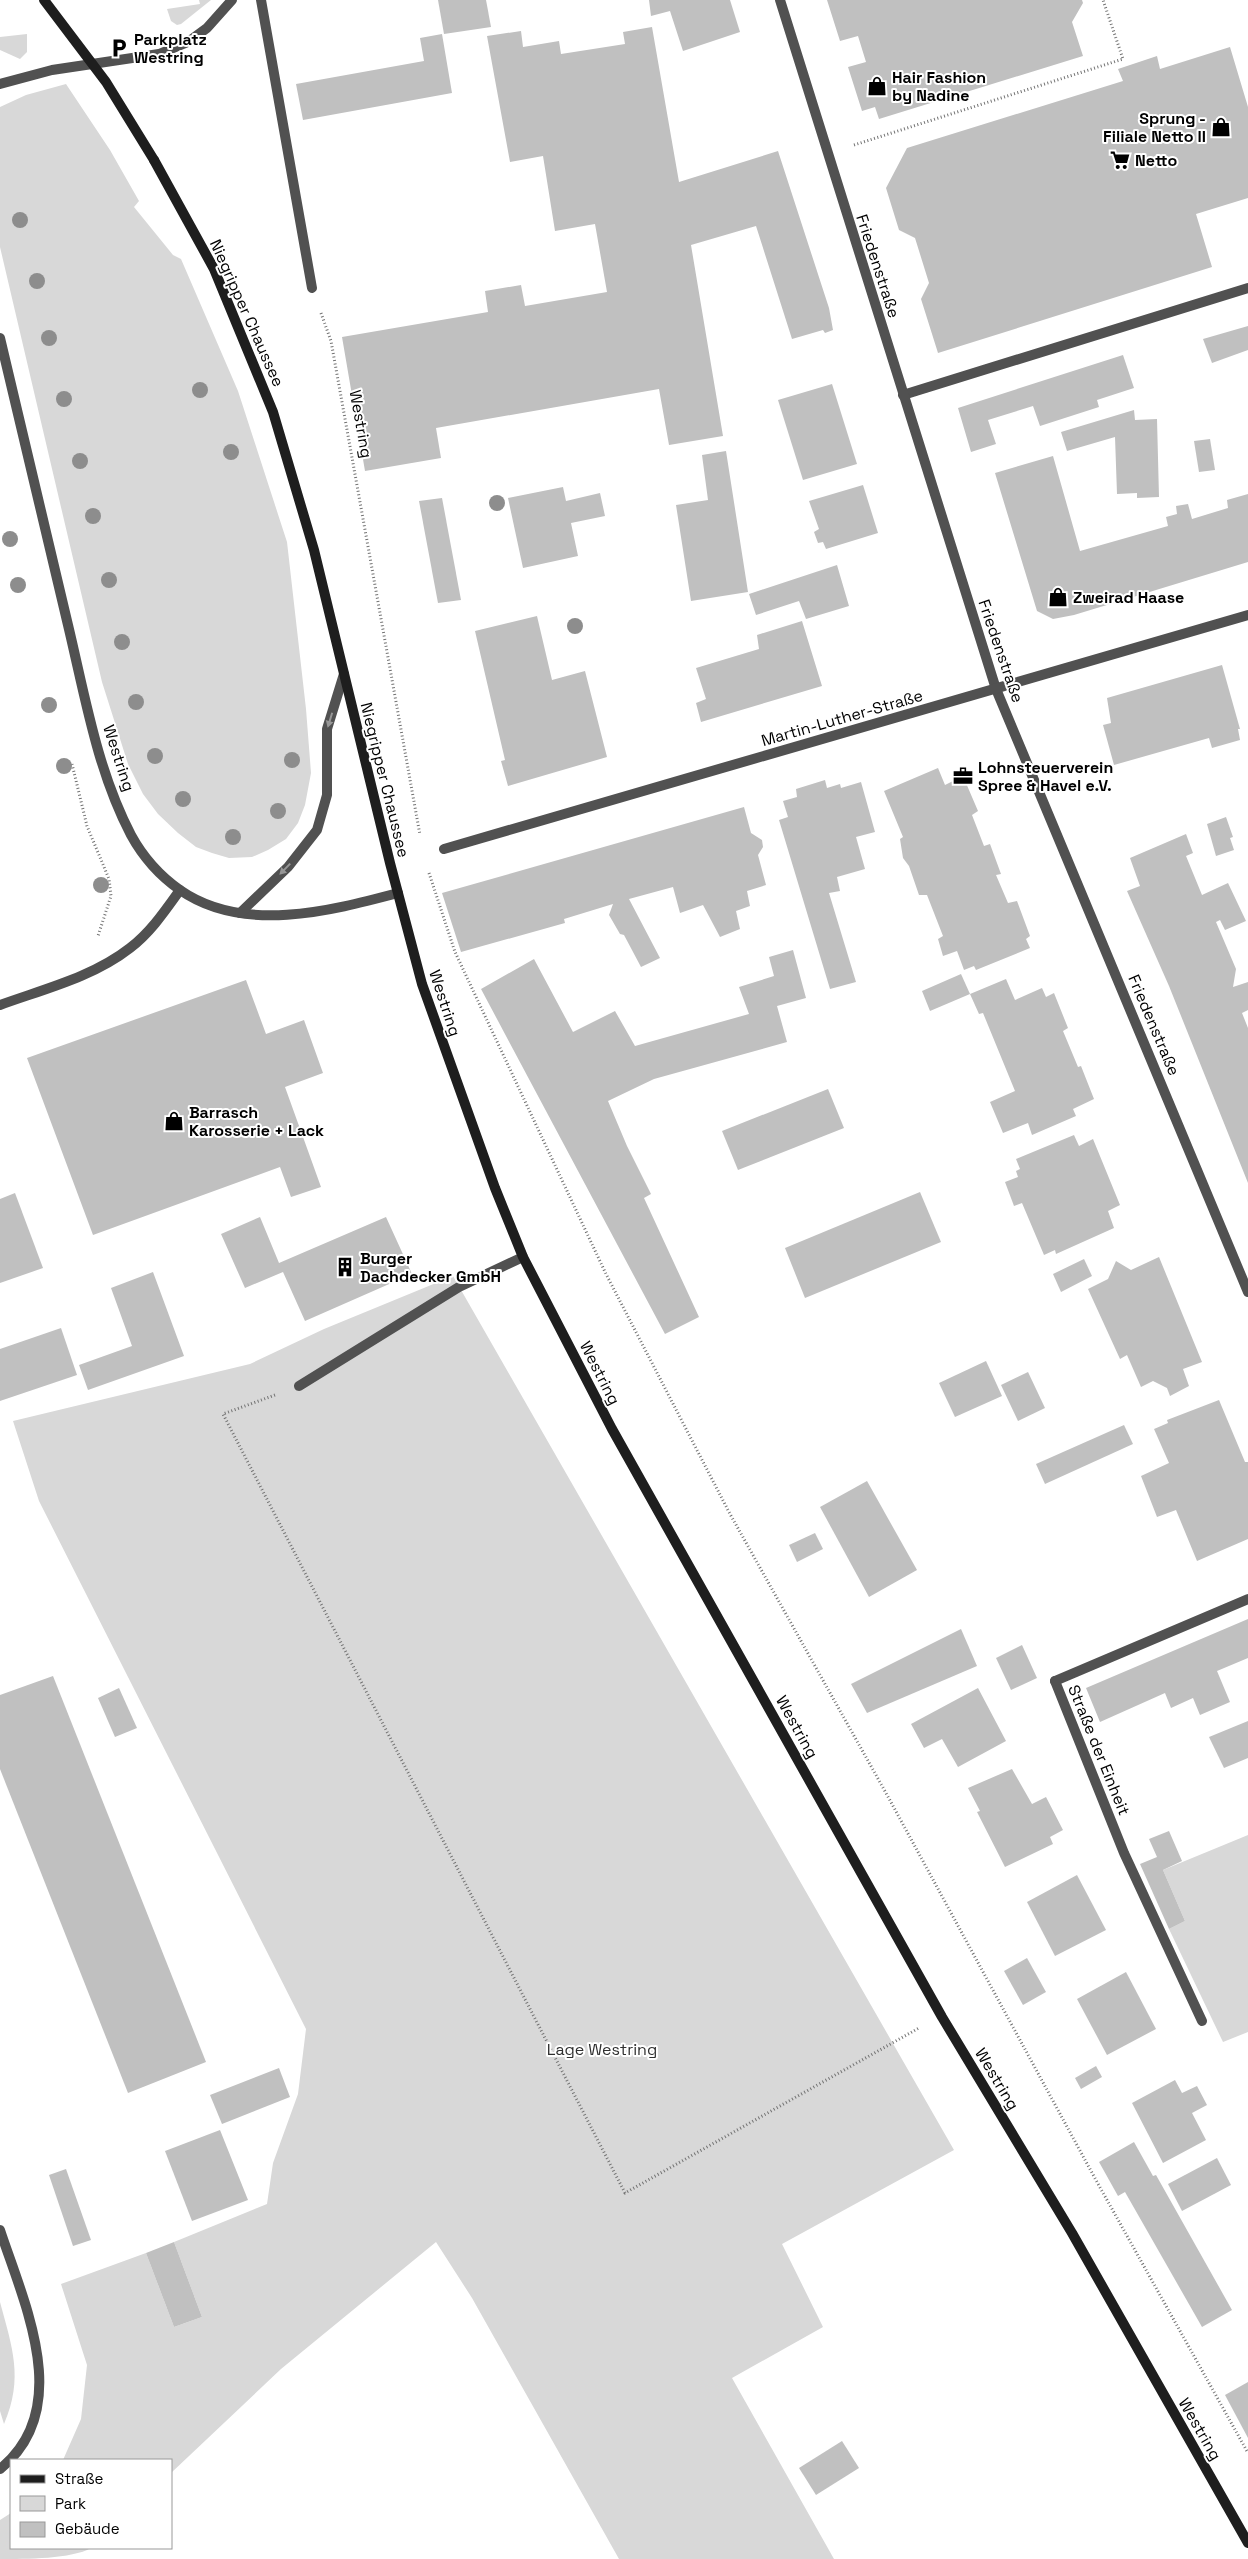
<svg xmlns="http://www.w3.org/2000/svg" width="1248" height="2559" viewBox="0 0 1248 2559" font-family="'Space Grotesk',sans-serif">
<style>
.green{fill:#d8d8d8}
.building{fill:#c0c0c0}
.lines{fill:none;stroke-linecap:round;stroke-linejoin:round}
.path{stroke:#737373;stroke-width:3;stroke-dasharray:1 2.5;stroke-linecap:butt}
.service{stroke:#515151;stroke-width:10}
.minor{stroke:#515151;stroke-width:10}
.secondary{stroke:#1e1e1e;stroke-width:10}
.secondary-bridge{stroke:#1e1e1e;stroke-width:10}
.tree{fill:#8d8d8d}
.oneway{fill:#979797}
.labels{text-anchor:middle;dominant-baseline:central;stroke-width:4;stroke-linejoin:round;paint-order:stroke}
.poi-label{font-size:16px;font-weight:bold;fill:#000;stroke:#fff;text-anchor:start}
.street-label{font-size:16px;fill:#000;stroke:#fff}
.park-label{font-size:16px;fill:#2f2f2f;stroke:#fff}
</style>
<rect width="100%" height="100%" fill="#fff"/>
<!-- green -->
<g class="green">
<polygon points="199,0 211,0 181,24 177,25 171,21 167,9 200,4"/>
<polygon points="27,34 27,52 20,59 0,50 0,37"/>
<polygon points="66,84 110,150 139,201 134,207 173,255 181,259 238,391 287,542 306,709 311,773 305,805 298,823 286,839 268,850 252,857 229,858 212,853 196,847 178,833 158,814 143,794 128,764 102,682 0,247 0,107 26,95"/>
<polygon points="453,1276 954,2150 782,2244 823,2327 732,2378 834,2559 619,2559 472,2298 436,2242 281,2369 171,2473 171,2460 63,2460 81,2419 87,2365 61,2284 146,2253 174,2327 202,2317 174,2242 267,2204 273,2163 298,2094 306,2029 39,1501 13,1421 250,1364 324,1329"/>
<polygon points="1248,1835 1248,2032 1223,2042 1169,1929 1185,1921 1163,1870"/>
<path d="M0 2302C12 2347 24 2378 4 2424L0 2411Z"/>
<path d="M11 2513V2548H91C72 2559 26 2559 0 2559V2520Z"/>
</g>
<!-- building -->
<g class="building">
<polygon points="438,0 486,0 491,27 444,34"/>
<polygon points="649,0 730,0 740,32 683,51 670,11 651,16"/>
<polygon points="827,0 1082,0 1083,3 1072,22 1083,56 879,119 875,107 862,111 848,67 866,62 858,36 840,41"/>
<polygon points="652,27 679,182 778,151 829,308 833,330 825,333 823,330 792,339 756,226 691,245 723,436 669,445 659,389 436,428 441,458 365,471 342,337 488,312 485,291 521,285 525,306 607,292 595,224 555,231 543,156 510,162 487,36 521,31 523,47 559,41 561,54 625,44 623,32"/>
<polygon points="442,34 452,93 303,120 296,84 424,61 420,38"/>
<polygon points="1230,47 1248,107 1248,198 1196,214 1212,267 938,353 921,299 929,283 915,238 899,230 886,188 907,148 1123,81 1118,69 1157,56 1160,69"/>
<polygon points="1248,326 1248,350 1212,363 1203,339"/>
<polygon points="1123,355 1134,388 1097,400 1099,407 1040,426 1033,406 988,420 996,444 971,452 958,408"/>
<polygon points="832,384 857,464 803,480 778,400"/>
<polygon points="1134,410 1135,420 1157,419 1159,497 1137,498 1137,493 1117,494 1115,437 1067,451 1061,432"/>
<polygon points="1210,439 1215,470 1199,472 1194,441"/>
<polygon points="726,451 748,592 691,601 676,505 708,500 702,455"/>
<polygon points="1053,456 1080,551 1168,526 1166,517 1177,514 1176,506 1188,504 1192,519 1228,508 1227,500 1248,494 1248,562 1074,615 1053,619 1037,611 995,473"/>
<polygon points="863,485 878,533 826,549 823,542 818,543 814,532 819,529 809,501"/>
<polygon points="563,487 566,501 600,493 605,516 571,523 578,556 523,568 508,498"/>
<polygon points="442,498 461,600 438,603 419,501"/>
<polygon points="837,565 849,606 806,619 799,601 756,615 749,594"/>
<polygon points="537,616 552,680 585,671 607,757 508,786 501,761 505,760 475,631"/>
<polygon points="802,621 822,686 701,722 696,703 706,699 696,668 759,649 757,635"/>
<polygon points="1222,665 1240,729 1238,729 1240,740 1212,748 1209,738 1114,765 1103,725 1111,723 1107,698"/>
<polygon points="938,768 945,785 963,776 978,811 972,815 984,846 990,844 1001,874 996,875 1008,903 1017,901 1030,936 1026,939 1030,948 976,970 974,966 964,970 957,951 943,956 938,939 943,936 927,895 919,895 909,866 903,858 900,839 903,837 884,791"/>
<polygon points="825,780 827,788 840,784 841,788 861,782 875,832 856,837 865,869 837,877 840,891 829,893 856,982 830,989 779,820 788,817 783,801 797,797 796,789"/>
<polygon points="744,807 751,833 762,840 763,847 758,855 766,885 747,891 750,906 736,911 740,929 720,937 703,905 680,913 673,887 629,899 660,958 641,967 624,935 620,934 609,915 613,904 564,919 565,923 461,952 442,893"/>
<polygon points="1226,817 1233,837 1230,838 1234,850 1216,856 1207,824"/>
<polygon points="1186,834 1193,853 1186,856 1202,895 1228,883 1246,921 1225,930 1220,920 1216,922 1236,969 1233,987 1248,982 1248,1010 1242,1013 1248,1028 1248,1183 1169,986 1127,891 1140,886 1130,858"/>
<polygon points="793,950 806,998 777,1006 787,1042 654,1079 608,1101 627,1146 651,1194 644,1198 699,1317 665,1334 481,989 534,959 573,1032 615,1011 635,1046 749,1014 739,987 774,976 769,957"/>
<polygon points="961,974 970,994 930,1011 922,991"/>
<polygon points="1006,979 1015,1000 1042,988 1046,997 1054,993 1068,1028 1063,1031 1078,1067 1081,1066 1094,1099 1073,1109 1076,1116 1032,1135 1028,1123 1003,1133 990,1102 1015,1091 983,1013 979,1014 970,994"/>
<polygon points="246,980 266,1034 304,1020 323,1073 285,1087 321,1187 291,1197 280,1167 93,1235 27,1058"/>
<polygon points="828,1089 844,1128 738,1170 722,1131"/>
<polygon points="1074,1135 1079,1146 1093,1139 1120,1205 1108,1211 1114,1228 1056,1254 1055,1250 1044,1255 1022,1203 1014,1206 1005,1182 1018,1177 1016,1171 1020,1169 1016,1159"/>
<polygon points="920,1192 941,1242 805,1298 785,1248"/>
<polygon points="15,1193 43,1268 0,1283 0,1199"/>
<polygon points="260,1217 279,1263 386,1217 412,1274 305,1321 283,1272 245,1288 221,1234"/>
<polygon points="1159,1257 1202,1362 1183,1369 1189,1386 1170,1396 1167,1388 1153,1381 1141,1387 1127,1355 1120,1359 1088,1289 1108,1279 1116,1261 1131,1270"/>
<polygon points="1084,1259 1092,1276 1061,1292 1053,1274"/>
<polygon points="153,1272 184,1356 88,1390 79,1365 132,1346 111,1288"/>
<polygon points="61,1328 77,1375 0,1401 0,1349"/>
<polygon points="986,1361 1002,1396 955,1417 939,1383"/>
<polygon points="1028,1372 1045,1408 1018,1421 1001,1385"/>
<polygon points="1219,1400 1245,1462 1248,1462 1248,1539 1197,1561 1176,1510 1157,1517 1141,1476 1169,1463 1154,1429 1168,1423 1167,1420"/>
<polygon points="1124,1425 1133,1444 1045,1484 1036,1464"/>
<polygon points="867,1481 917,1570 869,1597 820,1507"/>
<polygon points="815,1533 823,1549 797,1562 789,1545"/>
<polygon points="1248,1619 1248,1658 1217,1671 1230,1702 1200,1715 1193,1698 1171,1708 1165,1693 1100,1722 1086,1688"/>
<polygon points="961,1629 977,1666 867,1713 851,1684"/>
<polygon points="1022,1645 1037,1678 1011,1690 996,1658"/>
<polygon points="53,1676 206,2062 128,2093 0,1769 0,1695"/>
<polygon points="119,1688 137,1728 115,1737 98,1698"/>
<polygon points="978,1688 1006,1741 958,1767 942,1739 924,1748 911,1724"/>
<polygon points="1248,1721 1248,1758 1224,1768 1209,1737"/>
<polygon points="1012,1769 1032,1804 1046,1797 1063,1830 1050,1837 1053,1844 1005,1867 977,1812 980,1811 968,1788"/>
<polygon points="1169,1831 1182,1861 1163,1870 1185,1921 1169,1929 1140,1864 1157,1857 1149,1839"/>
<polygon points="1077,1875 1106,1930 1055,1956 1027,1902"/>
<polygon points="1027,1958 1046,1992 1023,2005 1004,1971"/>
<polygon points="1126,1972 1156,2029 1107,2055 1077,1999"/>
<polygon points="1096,2066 1102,2077 1081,2089 1075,2078"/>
<polygon points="279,2068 290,2097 222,2124 210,2095"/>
<polygon points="1175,2080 1182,2093 1197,2086 1207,2105 1192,2113 1206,2140 1163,2163 1132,2103"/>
<polygon points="220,2130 248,2200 192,2221 165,2151"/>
<polygon points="1134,2142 1153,2176 1156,2175 1232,2310 1202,2327 1125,2192 1118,2196 1099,2162"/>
<polygon points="1217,2158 1231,2185 1182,2211 1168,2184"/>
<polygon points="66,2169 91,2240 73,2246 49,2175"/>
<polygon points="174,2242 202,2317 174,2327 146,2253"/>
<polygon points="1248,2382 1248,2438 1225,2395"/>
<polygon points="842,2441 859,2468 816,2495 799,2468"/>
</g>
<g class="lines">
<!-- path -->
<g class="path">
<polyline points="854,145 1123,59 1103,0"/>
<polyline points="321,313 331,341 420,835"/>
<polyline points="72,764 87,826 109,879 111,896 98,936"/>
<polyline points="429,873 455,952 606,1274 730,1514 886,1793 1097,2182 1248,2453"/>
<polyline points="275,1395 223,1414 625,2193 919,2028"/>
</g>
<!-- service -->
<g class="service">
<polyline points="261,0 312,288"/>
<polyline points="0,84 52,70 159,54 188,42 207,28 232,0"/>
<polyline points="903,395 1248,288"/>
<polyline points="299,1386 459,1287 523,1257"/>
<polyline points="1055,1681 1124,1853 1202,2021"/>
</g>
<!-- minor -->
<g class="minor">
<polyline points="780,0 996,689 1248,1292"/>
<path d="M0 338C23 434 45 529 68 625 85 696 97 770 131 835 143 857 160 876 180 890 243 934 330 911 398 893"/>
<polyline points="444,849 1248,615"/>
<polyline points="240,913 288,867 317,830 327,795 327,729 344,674"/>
<path d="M0 1005C44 989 93 977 130 948 150 933 165 911 180 890"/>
<polyline points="1055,1681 1248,1599"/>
<path d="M0 2230C24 2303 75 2409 0 2469"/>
</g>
<!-- secondary -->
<polyline class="secondary" points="154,160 214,269 273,412 314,550 390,863 422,984 495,1188 523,1257 612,1429 942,2017 1072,2233 1248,2543"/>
<!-- secondary-bridge -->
<polyline class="secondary-bridge" points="44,0 106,82 154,160"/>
</g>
<!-- trees -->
<g class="tree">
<circle cx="20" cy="220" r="8"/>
<circle cx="37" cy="281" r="8"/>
<circle cx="49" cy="338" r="8"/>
<circle cx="200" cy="390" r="8"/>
<circle cx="64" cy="399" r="8"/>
<circle cx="231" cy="452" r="8"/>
<circle cx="80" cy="461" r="8"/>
<circle cx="497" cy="503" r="8"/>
<circle cx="93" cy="516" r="8"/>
<circle cx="10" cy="539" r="8"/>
<circle cx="109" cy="580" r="8"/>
<circle cx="18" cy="585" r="8"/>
<circle cx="575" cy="626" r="8"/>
<circle cx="122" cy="642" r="8"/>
<circle cx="136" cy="702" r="8"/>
<circle cx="49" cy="705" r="8"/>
<circle cx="155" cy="756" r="8"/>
<circle cx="292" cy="760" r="8"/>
<circle cx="64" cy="766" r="8"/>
<circle cx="183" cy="799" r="8"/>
<circle cx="278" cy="811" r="8"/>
<circle cx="233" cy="837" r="8"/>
<circle cx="101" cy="885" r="8"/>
</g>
<!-- one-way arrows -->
<defs><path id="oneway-solid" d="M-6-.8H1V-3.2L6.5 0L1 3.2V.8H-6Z" transform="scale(1.25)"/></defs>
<g class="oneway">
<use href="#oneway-solid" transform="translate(330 720) rotate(107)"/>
<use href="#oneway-solid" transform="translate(285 869) rotate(134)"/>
</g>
<!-- icons -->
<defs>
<symbol id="parking-bare" viewBox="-9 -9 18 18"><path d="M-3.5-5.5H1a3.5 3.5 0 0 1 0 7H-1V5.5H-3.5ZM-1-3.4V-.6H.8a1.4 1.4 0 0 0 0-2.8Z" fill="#000" stroke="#fff" stroke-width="2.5" paint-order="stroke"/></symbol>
<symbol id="shop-bare" viewBox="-9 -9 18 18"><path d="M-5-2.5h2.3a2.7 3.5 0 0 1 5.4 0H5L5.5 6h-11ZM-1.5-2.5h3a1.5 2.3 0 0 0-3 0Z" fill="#000" stroke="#fff" stroke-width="2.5" paint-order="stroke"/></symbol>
<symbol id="supermarket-bare" viewBox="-9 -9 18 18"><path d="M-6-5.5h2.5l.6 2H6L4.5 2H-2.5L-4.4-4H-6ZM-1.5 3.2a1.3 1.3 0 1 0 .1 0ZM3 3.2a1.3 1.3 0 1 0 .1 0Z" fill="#000" stroke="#fff" stroke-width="2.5" paint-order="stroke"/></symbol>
<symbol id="office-bare" viewBox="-9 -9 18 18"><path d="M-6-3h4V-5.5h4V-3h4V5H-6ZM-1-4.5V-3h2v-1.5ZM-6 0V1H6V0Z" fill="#000" stroke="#fff" stroke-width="2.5" paint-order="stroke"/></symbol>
<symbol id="building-bare" viewBox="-9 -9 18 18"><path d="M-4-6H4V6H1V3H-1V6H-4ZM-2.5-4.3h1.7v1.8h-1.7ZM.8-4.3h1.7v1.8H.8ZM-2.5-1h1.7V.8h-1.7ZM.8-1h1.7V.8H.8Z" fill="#000" stroke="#fff" stroke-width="2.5" paint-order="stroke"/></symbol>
</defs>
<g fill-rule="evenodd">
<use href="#parking-bare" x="105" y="34" width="28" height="28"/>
<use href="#shop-bare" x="863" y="72" width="28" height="28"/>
<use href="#shop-bare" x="1207" y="113" width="28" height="28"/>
<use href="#supermarket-bare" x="1106" y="146" width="28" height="28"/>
<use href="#shop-bare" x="1044" y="583" width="28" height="28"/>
<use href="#office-bare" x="949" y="762" width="28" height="28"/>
<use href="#shop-bare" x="160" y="1107" width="28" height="28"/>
<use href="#building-bare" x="331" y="1253" width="28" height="28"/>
</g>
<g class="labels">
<!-- poi labels -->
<g class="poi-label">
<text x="134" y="39">Parkplatz<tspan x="134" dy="18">Westring</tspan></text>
<text x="892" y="77">Hair Fashion<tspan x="892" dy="18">by Nadine</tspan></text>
<text x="1206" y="118" text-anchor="end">Sprung -<tspan x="1206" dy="18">Filiale Netto II</tspan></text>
<text x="1135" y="160">Netto</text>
<text x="1073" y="597">Zweirad Haase</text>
<text x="978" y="767">Lohnsteuerverein<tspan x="978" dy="18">Spree &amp; Havel e.V.</tspan></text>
<text x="189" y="1112">Barrasch<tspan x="189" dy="18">Karosserie + Lack</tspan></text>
<text x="360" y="1258">Burger<tspan x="360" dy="18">Dachdecker GmbH</tspan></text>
</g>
<!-- street labels -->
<g class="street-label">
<text transform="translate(878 266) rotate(72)">Friedenstraße</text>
<text transform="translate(247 313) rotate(66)">Niegripper Chaussee</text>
<text transform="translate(361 424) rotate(80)">Westring</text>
<text transform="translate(1001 651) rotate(71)">Friedenstraße</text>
<text transform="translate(842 718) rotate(-16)">Martin-Luther-Straße</text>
<text transform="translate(119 758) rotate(72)">Westring</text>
<text transform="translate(385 780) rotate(76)">Niegripper Chaussee</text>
<text transform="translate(445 1003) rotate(72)">Westring</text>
<text transform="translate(1154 1025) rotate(67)">Friedenstraße</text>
<text transform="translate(600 1373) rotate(63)">Westring</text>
<text transform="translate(797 1727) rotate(61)">Westring</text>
<text transform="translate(1099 1750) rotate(68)">Straße der Einheit</text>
<text transform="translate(997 2079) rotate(59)">Westring</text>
<text transform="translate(1200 2429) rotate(60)">Westring</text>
</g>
<!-- park labels -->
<g class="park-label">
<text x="602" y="2049">Lage Westring</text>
</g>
</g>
<!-- legend -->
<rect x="10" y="2459" width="162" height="90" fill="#ffffff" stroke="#999999"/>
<rect x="20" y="2475" width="25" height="8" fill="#1e1e1e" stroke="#999999"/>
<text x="55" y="2484" font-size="15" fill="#000000">Straße</text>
<rect x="20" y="2496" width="25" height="15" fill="#d8d8d8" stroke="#999999"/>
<text x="55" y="2509" font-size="15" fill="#000000">Park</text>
<rect x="20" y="2522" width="25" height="15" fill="#c0c0c0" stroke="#999999"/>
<text x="55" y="2534" font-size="15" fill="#000000">Gebäude</text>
</svg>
